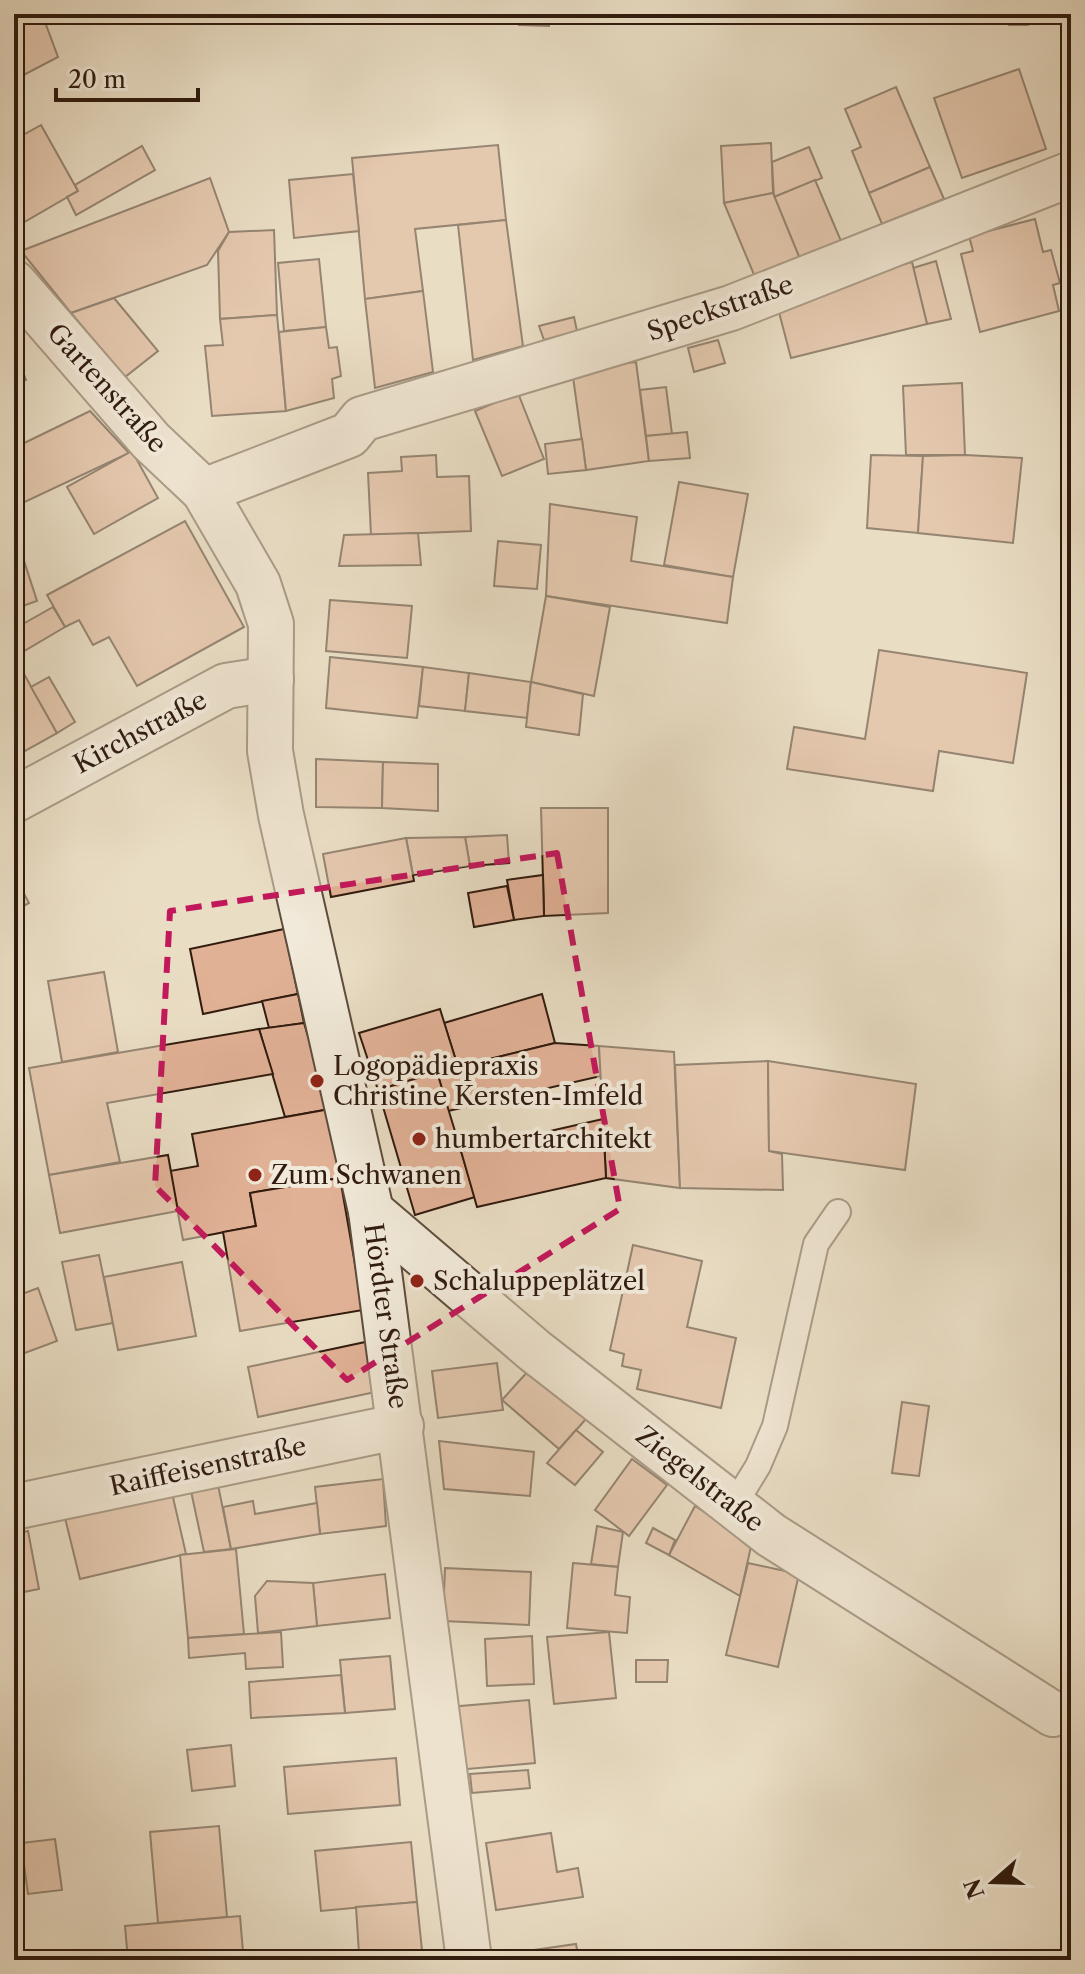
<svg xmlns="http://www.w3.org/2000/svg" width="1085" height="1974" viewBox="0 0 1085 1974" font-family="'Libre Caslon Text',serif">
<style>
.building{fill:#e1b196;stroke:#301b0e;stroke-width:2}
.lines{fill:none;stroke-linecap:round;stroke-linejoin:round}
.lane-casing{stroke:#5e4c3c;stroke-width:28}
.street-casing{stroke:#5e4c3c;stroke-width:48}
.lane{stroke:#f1e9d9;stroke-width:24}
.street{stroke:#f1e9d9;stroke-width:44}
.marked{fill:none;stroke:#c2185b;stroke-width:6;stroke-dasharray:16 10;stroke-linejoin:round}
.poi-dot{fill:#8f2418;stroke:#f1e9d9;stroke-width:3}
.labels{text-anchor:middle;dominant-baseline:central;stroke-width:8;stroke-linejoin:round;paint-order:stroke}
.street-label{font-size:26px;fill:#301b0e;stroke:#f1e9d9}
.poi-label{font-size:26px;fill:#301b0e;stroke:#f1e9d9;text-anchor:start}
</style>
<rect width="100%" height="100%" fill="#e9ddc4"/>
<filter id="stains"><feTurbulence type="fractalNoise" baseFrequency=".0025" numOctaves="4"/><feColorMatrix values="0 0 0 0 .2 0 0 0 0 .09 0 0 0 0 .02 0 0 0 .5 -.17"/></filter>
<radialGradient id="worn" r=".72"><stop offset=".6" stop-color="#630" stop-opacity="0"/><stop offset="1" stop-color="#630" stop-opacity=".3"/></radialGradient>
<!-- building -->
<g class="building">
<polygon points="14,14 42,14 58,57 14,80"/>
<polygon points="519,14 549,14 549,26 519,25"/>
<polygon points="1010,14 1038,14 1028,25 1009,25"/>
<polygon points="1019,69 1046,149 962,178 934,98"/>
<polygon points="896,87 930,167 869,193 852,151 861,147 845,109"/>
<polygon points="41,125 78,191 14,228 14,140"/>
<polygon points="771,143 773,193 724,203 721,146"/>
<polygon points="498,145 506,220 415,229 423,291 365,299 352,158"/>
<polygon points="142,146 155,170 76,215 67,197 78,191 75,185"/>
<polygon points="809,147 822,178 774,197 772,162"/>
<polygon points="930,167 944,199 882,224 869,193"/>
<polygon points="353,174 359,231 294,238 289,180"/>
<polygon points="210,178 229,232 207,265 71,313 21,251"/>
<polygon points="815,180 841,241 800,259 774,197"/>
<polygon points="773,193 800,259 755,277 724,203"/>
<polygon points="1035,219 1043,252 1051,250 1060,283 1053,285 1059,311 980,332 961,254 973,251 969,236"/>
<polygon points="506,220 523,346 473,360 458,225"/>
<polygon points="274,230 277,315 220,319 218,251 229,232"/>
<polygon points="1071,235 1071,275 1061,238"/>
<polygon points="319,259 326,327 284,331 278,263"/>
<polygon points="936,261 951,319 927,324 913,268"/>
<polygon points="912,262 927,324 791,358 775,297"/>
<polygon points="423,291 433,372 375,388 365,299"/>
<polygon points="114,298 158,351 125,377 71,313"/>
<polygon points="277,315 286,411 212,416 205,346 223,345 220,319"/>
<polygon points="574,317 577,331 544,340 539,326"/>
<polygon points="326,327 329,348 337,347 341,376 332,379 334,398 286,411 279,332"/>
<polygon points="718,340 725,363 694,372 688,348"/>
<polygon points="14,348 26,380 14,384"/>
<polygon points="636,362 649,461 586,470 572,370"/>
<polygon points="962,383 965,455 906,455 903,386"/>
<polygon points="666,387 672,434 646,436 640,390"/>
<polygon points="518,393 544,459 502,476 475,411"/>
<polygon points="90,411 129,453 14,507 14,448"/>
<polygon points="687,432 690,458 649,461 646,436"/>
<polygon points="582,439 586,470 548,474 545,444"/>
<polygon points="132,451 158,498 94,534 67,487"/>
<polygon points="436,455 437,477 469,476 471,531 371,535 368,473 402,471 401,457"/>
<polygon points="871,455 923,456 918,533 867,528"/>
<polygon points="965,455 1022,458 1013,543 918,533 923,456"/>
<polygon points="679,482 748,494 733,577 664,565"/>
<polygon points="550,504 637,517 631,561 733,577 727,623 546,596"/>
<polygon points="185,521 244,627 137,686 109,637 93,645 79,620 65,627 47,595"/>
<polygon points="14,530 37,601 14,609"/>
<polygon points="418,533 421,565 339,566 344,535"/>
<polygon points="498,541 541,545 537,589 494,586"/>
<polygon points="546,596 610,607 594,696 531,682"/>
<polygon points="330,600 412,606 407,658 326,651"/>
<polygon points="53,607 65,627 14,657 14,629"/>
<polygon points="879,650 1027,673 1013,763 939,751 933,791 787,769 794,727 865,739"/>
<polygon points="14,656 57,733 14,757"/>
<polygon points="330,657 423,667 417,718 326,708"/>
<polygon points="423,667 469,673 465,711 419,706"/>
<polygon points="469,673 531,682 527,718 465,711"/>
<polygon points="49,677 75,722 57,733 31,687"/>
<polygon points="531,682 583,694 579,735 526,727"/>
<polygon points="316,759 383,762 382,808 316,807"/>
<polygon points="383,762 438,764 438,811 382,808"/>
<polygon points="541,808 608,808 608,913 544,916"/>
<polygon points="507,835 509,863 470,866 465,837"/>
<polygon points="465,837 470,866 413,875 406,838"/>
<polygon points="406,838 414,881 331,897 323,854"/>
<polygon points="14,875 29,903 14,911"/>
<polygon points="543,875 544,916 514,920 507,880"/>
<polygon points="507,886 514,920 474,927 468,893"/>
<polygon points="284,929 298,994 203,1014 190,949"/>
<polygon points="104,972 118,1052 62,1062 48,981"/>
<polygon points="298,994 304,1023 269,1028 262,1001"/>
<polygon points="542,994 555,1043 458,1067 444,1023"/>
<polygon points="440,1009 458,1067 378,1090 359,1033"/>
<polygon points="304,1023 330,1109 285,1117 259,1029"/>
<polygon points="259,1029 273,1074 107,1103 120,1162 49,1175 29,1068"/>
<polygon points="555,1043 599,1046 601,1076 448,1111 437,1072"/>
<polygon points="599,1046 674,1052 680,1188 606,1178"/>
<polygon points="768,1061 769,1151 782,1154 783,1190 680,1188 675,1065"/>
<polygon points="768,1061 916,1084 905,1170 769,1151"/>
<polygon points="437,1072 475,1197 415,1215 378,1090"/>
<polygon points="330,1109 340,1178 250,1193 256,1226 183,1240 170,1171 198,1166 192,1134"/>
<polygon points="603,1119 606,1178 477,1207 461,1151"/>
<polygon points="168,1155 178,1211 60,1233 49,1175"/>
<polygon points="340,1178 363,1310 240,1331 223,1232 256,1226 250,1193"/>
<polygon points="633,1245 702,1261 687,1327 736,1338 721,1408 637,1389 641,1370 622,1366 624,1354 610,1350"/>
<polygon points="99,1255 113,1323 76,1330 62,1262"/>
<polygon points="182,1262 196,1336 118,1350 104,1277"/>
<polygon points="38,1288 57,1341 14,1357 14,1297"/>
<polygon points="370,1341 380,1391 258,1417 248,1367"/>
<polygon points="497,1363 503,1410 438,1418 432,1371"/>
<polygon points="530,1369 586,1419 559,1449 502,1400"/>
<polygon points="14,1385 21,1416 14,1418"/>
<polygon points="902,1402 929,1406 919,1476 892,1473"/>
<polygon points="576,1430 603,1452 575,1485 547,1463"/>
<polygon points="439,1441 534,1452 530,1496 444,1489"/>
<polygon points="632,1459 667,1485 629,1536 595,1510"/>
<polygon points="383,1479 386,1526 320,1534 315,1487"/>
<polygon points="218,1485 231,1549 204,1552 191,1491"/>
<polygon points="172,1493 186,1554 80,1579 65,1518"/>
<polygon points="253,1501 255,1514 317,1503 320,1534 231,1549 223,1507"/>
<polygon points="695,1506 752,1542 740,1596 669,1555"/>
<polygon points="597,1526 623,1532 618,1567 591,1564"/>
<polygon points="653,1528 675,1540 669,1555 646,1543"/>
<polygon points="28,1531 39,1589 14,1594 14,1534"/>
<polygon points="236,1549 244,1634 188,1638 180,1555"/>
<polygon points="573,1563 618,1567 615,1595 630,1597 627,1633 567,1628"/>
<polygon points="748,1563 799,1574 778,1667 726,1655"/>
<polygon points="445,1568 531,1572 529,1625 443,1621"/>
<polygon points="385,1574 390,1618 317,1626 313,1583"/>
<polygon points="267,1581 313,1583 317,1626 258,1633 255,1596"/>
<polygon points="281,1632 283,1667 246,1669 245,1653 189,1658 188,1638"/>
<polygon points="609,1632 616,1698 554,1704 547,1637"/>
<polygon points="532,1636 534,1684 487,1686 485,1639"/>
<polygon points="390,1656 395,1709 345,1713 340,1660"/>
<polygon points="636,1660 668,1660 667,1682 636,1682"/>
<polygon points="341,1675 345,1713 251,1718 249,1682"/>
<polygon points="529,1700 535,1763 456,1770 449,1707"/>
<polygon points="231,1745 235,1786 192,1791 187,1750"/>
<polygon points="396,1758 400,1805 288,1814 284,1767"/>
<polygon points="528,1770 530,1788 472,1793 470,1774"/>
<polygon points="219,1826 227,1917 158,1923 150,1832"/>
<polygon points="551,1833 557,1872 578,1868 583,1897 496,1910 486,1843"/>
<polygon points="55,1839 62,1890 28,1894 21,1843"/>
<polygon points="411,1842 417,1902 321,1911 315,1851"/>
<polygon points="417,1902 423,1960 305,1960 359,1954 356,1907"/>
<polygon points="240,1916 243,1952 227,1954 227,1960 128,1960 125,1926"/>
<polygon points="576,1944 579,1960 480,1960 479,1958"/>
</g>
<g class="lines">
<defs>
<polyline id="lane" points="734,1505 758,1466 775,1426 816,1244 838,1212"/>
<g id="street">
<polyline points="14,283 151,441 204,491 258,584 271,624 270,751 281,815 371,1211 469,1960"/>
<polyline points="204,491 349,435 362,419 731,308 1071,174"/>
<polyline points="14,800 226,686 271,679"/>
<polyline points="371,1211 535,1351 771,1535 1053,1714"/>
<polyline points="14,1507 401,1426"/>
</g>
</defs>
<!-- lane casing -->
<use href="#lane" class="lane-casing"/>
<!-- street casing -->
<use href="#street" class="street-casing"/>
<!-- lane -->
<use href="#lane" class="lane"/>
<!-- street -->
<use href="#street" class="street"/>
</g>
<!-- marked area -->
<path d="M0 0H1085V1974H0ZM557 853 620 1209 347 1380 155 1186 170 911Z" fill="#e9ddc4" fill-opacity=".55" fill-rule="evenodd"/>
<path class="marked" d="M557 853 620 1209 347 1380 155 1186 170 911Z"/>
<!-- markers -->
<g class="poi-dot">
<circle cx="317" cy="1081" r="8"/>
<circle cx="419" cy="1139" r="8"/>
<circle cx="255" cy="1175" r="8"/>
<circle cx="417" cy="1281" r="8"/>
</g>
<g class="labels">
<!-- street labels -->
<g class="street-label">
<text transform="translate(720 308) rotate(-19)">Speckstraße</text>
<text transform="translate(107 388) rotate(48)">Gartenstraße</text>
<text transform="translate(140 732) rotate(-28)">Kirchstraße</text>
<text transform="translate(386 1316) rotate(82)">Hördter Straße</text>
<text transform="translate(208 1466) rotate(-12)">Raiffeisenstraße</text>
<text transform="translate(700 1479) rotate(38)">Ziegelstraße</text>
</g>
<!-- poi labels -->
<g class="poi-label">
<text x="333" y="1066">Logopädiepraxis<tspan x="333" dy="30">Christine Kersten-Imfeld</tspan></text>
<text x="435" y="1139">humbertarchitekt</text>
<text x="271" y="1175">Zum Schwanen</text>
<text x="433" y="1281">Schaluppeplätzel</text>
</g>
</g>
<!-- margin -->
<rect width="1085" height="1974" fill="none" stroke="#e9ddc4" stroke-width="48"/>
<rect x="16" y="16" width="1053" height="1942" fill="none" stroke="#301b0e" stroke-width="4"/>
<rect x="24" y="24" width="1037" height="1926" fill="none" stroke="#301b0e" stroke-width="2"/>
<!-- north arrow -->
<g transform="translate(993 1882) rotate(250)" stroke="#f1e9d9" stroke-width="6" paint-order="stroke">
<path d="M0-6L14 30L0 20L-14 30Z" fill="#301b0e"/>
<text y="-12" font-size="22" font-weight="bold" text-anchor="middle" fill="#301b0e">N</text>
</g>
<!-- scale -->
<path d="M56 88v12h142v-12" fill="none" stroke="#301b0e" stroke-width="4"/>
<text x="68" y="88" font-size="24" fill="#301b0e" stroke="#f1e9d9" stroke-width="6" paint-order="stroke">20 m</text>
<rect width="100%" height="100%" filter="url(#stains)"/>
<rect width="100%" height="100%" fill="url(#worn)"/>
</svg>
